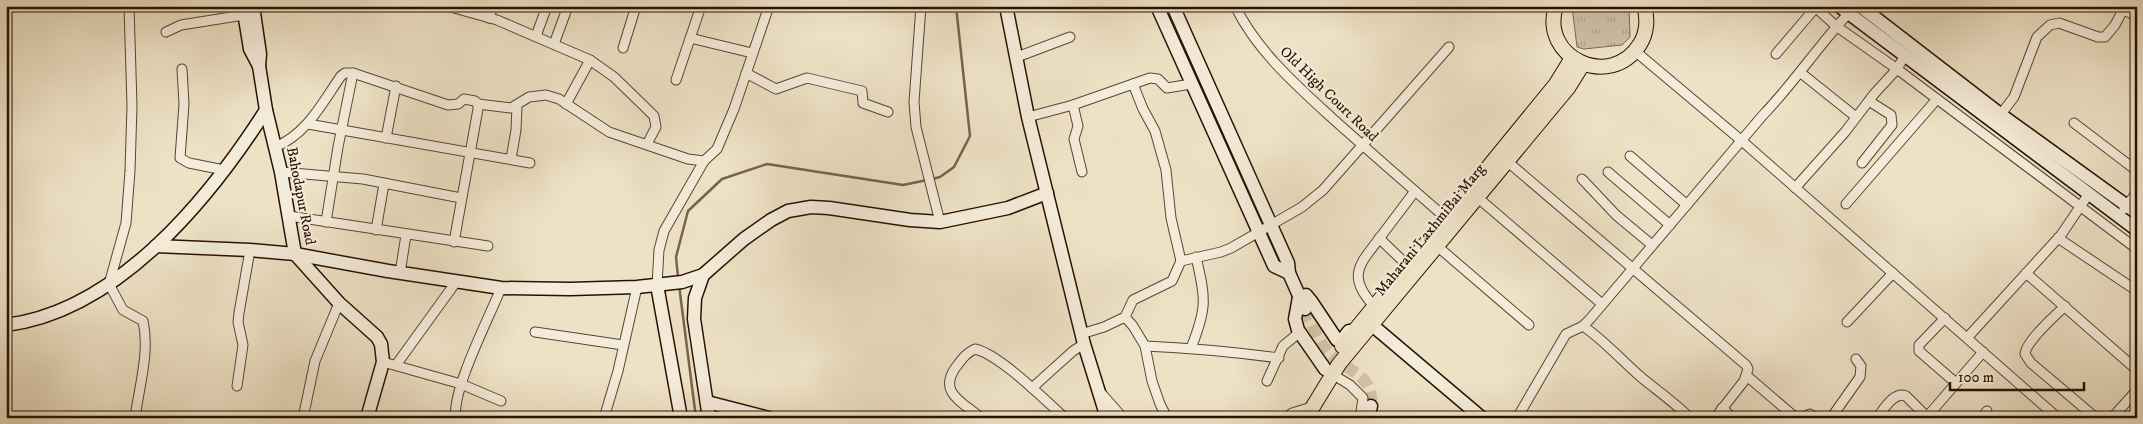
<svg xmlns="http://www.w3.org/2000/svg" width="2143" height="424" viewBox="0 0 2143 424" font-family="'IM FELL DW Pica',serif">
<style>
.park{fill:url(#park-tufts);stroke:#7c6753}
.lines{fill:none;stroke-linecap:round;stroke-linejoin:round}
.stream{stroke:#77634f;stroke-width:2.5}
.secondary-tunnel{stroke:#d1c2a8;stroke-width:12;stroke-dasharray:12 6;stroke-linecap:butt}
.street-casing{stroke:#5b4432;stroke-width:11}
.secondary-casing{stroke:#2a1001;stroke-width:15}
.primary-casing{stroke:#2a1001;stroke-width:16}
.street{stroke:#f4ecda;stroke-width:9}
.secondary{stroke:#f4ecda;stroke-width:12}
.primary{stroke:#eee2c6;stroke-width:14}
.labels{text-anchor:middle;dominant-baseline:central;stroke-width:4.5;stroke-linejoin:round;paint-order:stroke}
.street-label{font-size:15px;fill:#2a1001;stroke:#f4ecda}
</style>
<defs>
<pattern id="park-tufts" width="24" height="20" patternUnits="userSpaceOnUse" patternTransform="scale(1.25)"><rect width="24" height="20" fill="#cdbea5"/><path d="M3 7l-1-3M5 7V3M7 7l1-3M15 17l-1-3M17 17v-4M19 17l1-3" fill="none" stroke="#b0a28c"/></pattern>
</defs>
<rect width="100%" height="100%" fill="#eee2c6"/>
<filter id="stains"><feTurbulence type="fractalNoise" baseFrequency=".004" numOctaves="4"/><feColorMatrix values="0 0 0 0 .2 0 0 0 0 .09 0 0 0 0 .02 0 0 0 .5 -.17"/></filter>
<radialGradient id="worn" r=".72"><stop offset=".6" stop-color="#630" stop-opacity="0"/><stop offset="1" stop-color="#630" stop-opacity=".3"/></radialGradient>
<!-- park -->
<polygon class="park" points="1572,6 1629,6 1630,37 1622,45 1584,49 1577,47"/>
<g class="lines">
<!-- stream -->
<g class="stream">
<polyline points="932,179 940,177 954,167 970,136 956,6"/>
<polyline points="678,277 676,257 688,211 722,179 767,164 903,185 927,180"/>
<polyline points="679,285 696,418"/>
</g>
<!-- secondary-tunnel -->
<path class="secondary-tunnel" d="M1305 309C1312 323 1317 339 1327 351 1345 372 1374 372 1371 406"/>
<defs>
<g id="street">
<path d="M129 6 132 106 130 171 126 223 109 284 123 310 143 321C150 352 139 387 135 418"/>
<polyline points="447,6 497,20 590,60 614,77 648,110 654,116 656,127 647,144"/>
<polyline points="921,6 914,102 916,127 940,222"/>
<path d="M1235 6C1257 51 1296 85 1332 118 1370 152 1408 185 1446 218"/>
<polyline points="1814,6 1836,26 1897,69 2137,249"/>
<polyline points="2120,7 2137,17"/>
<polyline points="489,18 493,6"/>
<polyline points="166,32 181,25 244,15"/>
<polyline points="536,36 547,6"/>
<polyline points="690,38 752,53"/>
<polyline points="554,44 568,6"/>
<polyline points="623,48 636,6"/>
<polyline points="1635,51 1742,141 2058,418"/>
<polyline points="1776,54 1816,7"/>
<polyline points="1017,57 1070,37"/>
<polyline points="182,69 184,104 180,158 189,163 224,170"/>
<polyline points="746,73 776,89 807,78 862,91 863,103 888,112"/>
<polyline points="1801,73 1856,117"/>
<polyline points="676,80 701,6"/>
<polyline points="1133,84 1143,109 1155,131 1166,170 1171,218 1181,261"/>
<polyline points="478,104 511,108 529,97 546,95 559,99 609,132 688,159 704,161 717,149 734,109 769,6"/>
<polyline points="566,104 590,60"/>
<polyline points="1073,105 1078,126 1074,139 1082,172"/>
<polyline points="1028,117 1073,105 1150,78 1158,79 1167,88 1191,84"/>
<polyline points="1998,118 2014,97 2037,37 2050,25 2059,23 2098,37 2105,37 2115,25 2125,6"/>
<polyline points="2074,123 2137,171"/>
<polyline points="308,124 530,163"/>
<polyline points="386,138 396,86"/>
<path d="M275 147C307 134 322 103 341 76L345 73H353L448 105 458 104 464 99 475 101 478 104V109L454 242"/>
<polyline points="1630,156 1687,205"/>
<polyline points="511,159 516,130 517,106"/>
<polyline points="1508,162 1746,365 1748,369 1744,381 1715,418"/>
<polyline points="1862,163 1892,125 1891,115 1869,101"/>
<polyline points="281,172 363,179 461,198"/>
<polyline points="1608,172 1670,225"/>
<polyline points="1582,179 1616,215 1652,245"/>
<polyline points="1795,188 1845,132 1874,94 1897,69 1905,55"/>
<polyline points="1477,197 1602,304"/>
<polyline points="1846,204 1937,99"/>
<polyline points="2124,209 2137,192"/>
<polyline points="289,216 488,246"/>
<polyline points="326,222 338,147 353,73"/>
<polyline points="376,230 384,184"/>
<polyline points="1379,238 1407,265"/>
<polyline points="2058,238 2137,291"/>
<polyline points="1437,246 1529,325"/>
<polyline points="400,273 406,235"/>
<polyline points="2026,273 2137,370"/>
<polyline points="657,285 659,250 664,231 704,161"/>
<path d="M1374 306C1345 275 1361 263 1382 235 1393 220 1404 206 1415 191"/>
<path d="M2065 306C2055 316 2026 341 2025 354L2031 363 2096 418"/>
<polyline points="1125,317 1133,326 1145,346 1152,381 1160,404 1167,418"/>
<polyline points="1945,318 1919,345 1919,351 1956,383"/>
<polyline points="1847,322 1893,273"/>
<path d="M1583 326C1605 341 1622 361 1642 378 1658 391 1675 403 1690 418"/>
<polyline points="535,332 623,345"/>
<polyline points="1081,334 1104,327 1125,317 1133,300 1172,281 1181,261 1221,252 1231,248 1302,207 1323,190 1449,47"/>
<polyline points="1967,338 2061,235 2088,195"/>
<path d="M1145 346C1190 348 1234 352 1279 358"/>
<path d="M1191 348C1207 308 1206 299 1196 257"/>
<polyline points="383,362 461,384 501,401"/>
<polyline points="396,365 456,282"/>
<polyline points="1332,374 1350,385 1363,398 1360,418"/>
<polyline points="1747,376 1796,418"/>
<polyline points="1267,381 1283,346 1300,332"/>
<polyline points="237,386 243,345 238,322 239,313 250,250"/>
<polyline points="1032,388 1073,351 1084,344"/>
<polyline points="1102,394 1123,418"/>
<polyline points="1722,408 1733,418"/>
<polyline points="303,418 315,361 339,303"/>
<path d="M456 418C451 391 490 316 501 288"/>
<polyline points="604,418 618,371 637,287"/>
<path d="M981 418C964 403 937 393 956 367 962 359 966 353 975 349 999 354 1045 400 1065 418"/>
<polyline points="1286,418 1292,413 1312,407"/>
<path d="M1517 418 1566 334 1583 326 1590 319 1763 115C1794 83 1818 46 1848 14"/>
<polyline points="1802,418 1810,414 1815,418"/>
<polyline points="1831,418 1860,377 1861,366 1856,359"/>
<path d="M1877 418C1884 409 1894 391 1906 396L1928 418"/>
<polyline points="1926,418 1983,352"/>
<polyline points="1981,418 1987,411"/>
<polyline points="2112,418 2137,390"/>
</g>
<g id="secondary">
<polyline points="243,6 250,49 259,66"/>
<polyline points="253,6 260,54 259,66 266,110 281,172 295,254 339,303 377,337 381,344 383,362 367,418"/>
<polyline points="1006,6 1028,117 1084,344 1107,418"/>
<polyline points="1157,6 1274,266 1289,273"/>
<polyline points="1173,6 1288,263 1289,273 1305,309"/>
<polyline points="1839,6 2137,230"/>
<polyline points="1860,6 2000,114 2137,213"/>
<polyline points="156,246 250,250 295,254 388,271 501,288 570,289 637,287 682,282 703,275 744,239 771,220 788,211 811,207 829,208 910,220 940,222 1008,208 1047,193"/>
<polyline points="703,275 695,298 694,319 709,418"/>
<polyline points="657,285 681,418"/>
<polyline points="1299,297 1306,295 1311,301 1337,340 1342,340 1349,331"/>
<polyline points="1299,297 1295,319 1298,330 1325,369"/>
<path d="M6 325C118 311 209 199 266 110"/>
<polyline points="1372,325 1482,418"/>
<polyline points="707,402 769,418"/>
<polyline points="1368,418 1371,406"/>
</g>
<g id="primary">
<path d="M1556 6C1539 58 1611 91 1640 44 1647 33 1648 18 1644 6"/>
<polyline points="1342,346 1556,84 1572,58"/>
<polyline points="1306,418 1339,364 1568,88 1583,64"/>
</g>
</defs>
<!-- street casing -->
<use href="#street" class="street-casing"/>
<!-- secondary casing -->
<use href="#secondary" class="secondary-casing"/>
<!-- primary casing -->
<use href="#primary" class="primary-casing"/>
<!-- street -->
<use href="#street" class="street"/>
<!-- secondary -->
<use href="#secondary" class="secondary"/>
<!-- primary -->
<use href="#primary" class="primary"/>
</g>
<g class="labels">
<!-- street labels -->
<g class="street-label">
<text transform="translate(1329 94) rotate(44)">Old High Court Road</text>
<text transform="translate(301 196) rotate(79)">Bahodapur Road</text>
<text transform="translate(1430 230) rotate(-51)">Maharani LaxhmiBai Marg</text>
</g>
</g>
<!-- margin -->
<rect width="2143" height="424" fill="none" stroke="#eee2c6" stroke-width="25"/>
<rect x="8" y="8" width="2128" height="409" fill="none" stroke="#2a1001" stroke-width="2.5"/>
<rect x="12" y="12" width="2118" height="399" fill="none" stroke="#2a1001"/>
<!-- scale -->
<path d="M1950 382v8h134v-8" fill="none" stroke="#2a1001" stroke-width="2.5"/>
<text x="1958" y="382" font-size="15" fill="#2a1001" stroke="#f4ecda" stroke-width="4" paint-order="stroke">100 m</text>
<rect width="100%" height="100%" filter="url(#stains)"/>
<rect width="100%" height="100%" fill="url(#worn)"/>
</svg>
